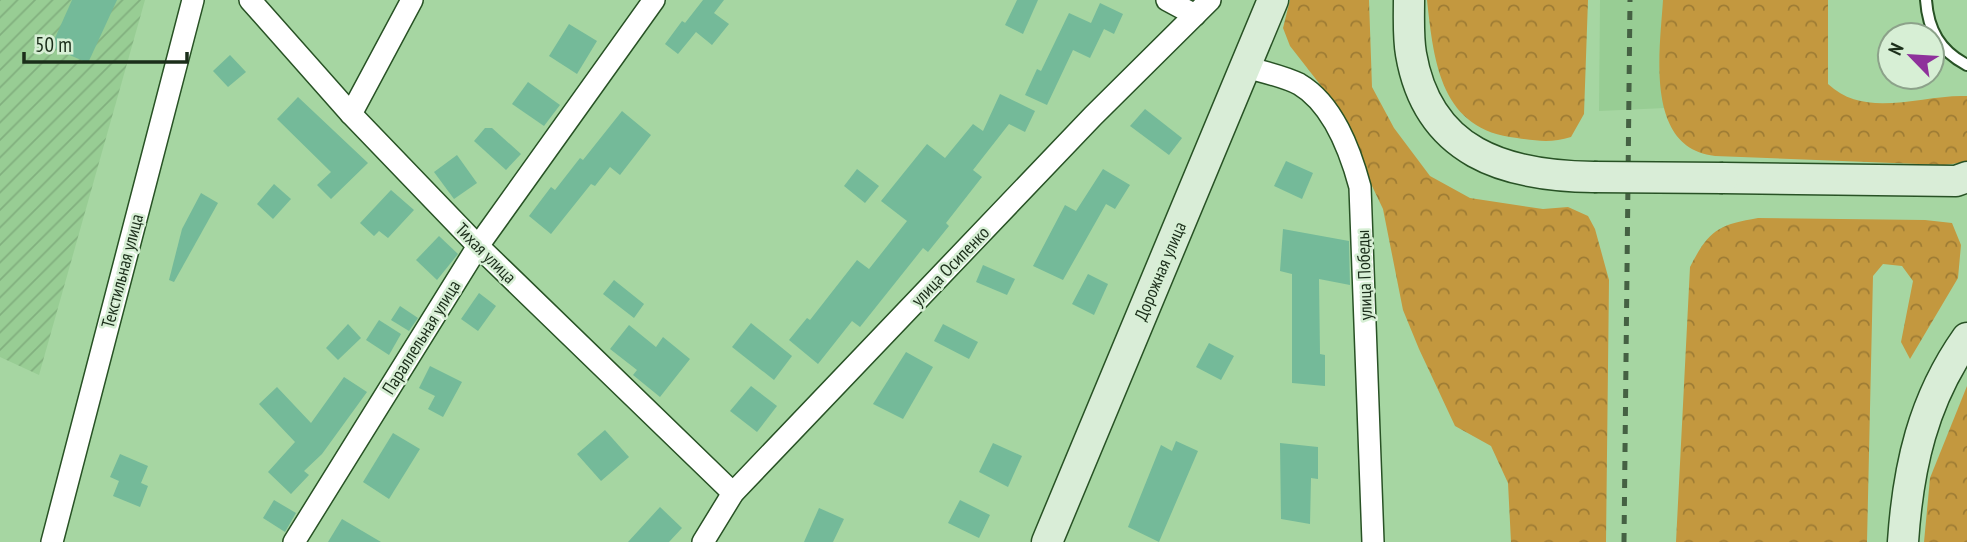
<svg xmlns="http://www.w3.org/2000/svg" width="1967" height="542" viewBox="0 0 1967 542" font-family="'PT Sans Narrow',sans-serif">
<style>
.built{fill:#98cd94}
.industrial{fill:url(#industrial-furrows)}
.forest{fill:url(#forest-crowns)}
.building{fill:#74ba99}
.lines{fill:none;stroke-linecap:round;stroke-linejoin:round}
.lane-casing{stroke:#285225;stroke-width:14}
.street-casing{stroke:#285225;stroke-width:24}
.secondary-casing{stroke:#285225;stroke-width:33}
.lane{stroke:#fff;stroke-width:10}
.street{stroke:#fff;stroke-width:21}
.secondary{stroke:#d9edd7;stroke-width:30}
.rail{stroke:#456143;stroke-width:5;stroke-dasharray:9 9;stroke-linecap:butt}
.secondary-bridge-casing{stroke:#285225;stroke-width:33;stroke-linecap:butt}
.secondary-bridge{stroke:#d9edd7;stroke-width:30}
.labels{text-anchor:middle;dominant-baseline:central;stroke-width:5;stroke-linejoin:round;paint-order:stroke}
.street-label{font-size:18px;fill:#1b2e1a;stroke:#d7efd5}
</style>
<defs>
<pattern id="industrial-furrows" width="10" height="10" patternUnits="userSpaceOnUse" patternTransform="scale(1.75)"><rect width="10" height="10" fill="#98cd94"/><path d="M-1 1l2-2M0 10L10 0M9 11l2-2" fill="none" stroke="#82b07f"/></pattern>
<pattern id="forest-crowns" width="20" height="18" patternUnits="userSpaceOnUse" patternTransform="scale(1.75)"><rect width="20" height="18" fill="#c3983f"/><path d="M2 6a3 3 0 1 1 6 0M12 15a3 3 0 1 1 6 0" fill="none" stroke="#9e7c34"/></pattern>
</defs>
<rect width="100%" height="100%" fill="#a6d6a2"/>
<!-- built -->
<polygon class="built" points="1600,0 1671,0 1665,108 1599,111"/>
<!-- industrial -->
<polygon class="industrial" points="0,0 145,0 39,375 0,357"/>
<!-- forest -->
<g class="forest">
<polygon points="1290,0 1369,0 1372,87 1394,128 1430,176 1470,198 1543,209 1568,207 1588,216 1595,229 1609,280 1606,542 1511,542 1508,483 1491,446 1455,426 1419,349 1403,310 1383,209 1329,96 1290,46 1283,28"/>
<path d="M1427 0H1588L1584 114 1571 137C1552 143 1537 141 1517 138 1441 130 1434 64 1427 0Z"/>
<path d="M1663 0H1828V84C1866 120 1922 94 1967 96V162L1944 165 1715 156C1644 148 1660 50 1663 0Z"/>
<path d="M1758 218 1925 220 1952 223 1961 245 1958 278 1910 359 1901 342 1913 281 1902 266 1883 264 1873 276 1867 542H1676L1690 267C1709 230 1718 225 1758 218Z"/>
<polygon points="1967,386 1967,542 1924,542 1930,478"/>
</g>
<!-- building -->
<g class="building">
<polygon points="72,0 117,0 88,63 51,47"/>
<polygon points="703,0 724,0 714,13 729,24 712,45 696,32 678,54 665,44 682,21 687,24 685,23"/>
<polygon points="1017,0 1038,0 1023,34 1005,25"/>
<polygon points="1100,3 1123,14 1114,34 1104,29 1090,58 1073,50 1047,105 1025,95 1037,69 1041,71 1069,13 1091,23"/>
<polygon points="569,24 597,41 577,74 549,56"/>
<polygon points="230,55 246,72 228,87 213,71"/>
<polygon points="528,82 560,105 544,126 512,104"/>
<polygon points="1000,94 1035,111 1025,132 1009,124 973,170 982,177 946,223 949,226 928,252 923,248 860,327 852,321 818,364 789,340 807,318 810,320 857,260 869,269 907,221 881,201 927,144 945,158 973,124 983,131"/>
<polygon points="298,97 368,163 331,199 317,185 331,172 277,119"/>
<polygon points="1145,109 1182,138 1169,155 1130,126"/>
<polygon points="622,111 651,135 620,175 610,167 595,186 591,184 551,234 529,216 551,187 555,190 580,158 583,160"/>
<polygon points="485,128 492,128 521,154 506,170 474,141"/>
<polygon points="457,155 477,183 454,199 434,172"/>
<polygon points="1286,161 1313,173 1302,199 1274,186"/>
<polygon points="857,169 879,186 865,203 844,186"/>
<polygon points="1103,169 1130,185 1115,209 1106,204 1063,280 1033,266 1065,205 1076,211"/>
<polygon points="274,184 291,199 273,219 257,204"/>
<polygon points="391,190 414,210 388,238 379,231 374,236 360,223"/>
<polygon points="201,193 218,203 174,282 169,280 182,229"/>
<polygon points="1283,229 1349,241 1350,285 1319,279 1320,354 1325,355 1325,386 1292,383 1292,274 1280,271"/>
<polygon points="439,236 458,254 437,280 416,260"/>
<polygon points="983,265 1015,279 1007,295 976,282"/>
<polygon points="1088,274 1108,284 1094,315 1072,304"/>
<polygon points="614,280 644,304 634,318 603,294"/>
<polygon points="479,293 496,306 478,331 461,319"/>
<polygon points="400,306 418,318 409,331 391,320"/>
<polygon points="379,320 401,334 389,355 366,340"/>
<polygon points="751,323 792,356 774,380 732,347"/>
<polygon points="348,324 361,338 338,360 326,348"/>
<polygon points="943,324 978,342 969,359 934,341"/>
<polygon points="629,325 656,347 663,337 690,359 660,397 633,375 637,370 610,349"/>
<polygon points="1209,343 1234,356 1221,380 1196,367"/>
<polygon points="906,352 933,367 903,419 873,404"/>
<polygon points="430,366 462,382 443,417 428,409 435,396 419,388"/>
<polygon points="344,377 367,392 322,454 304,471 309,475 291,494 268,472 295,442 259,404 277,387 311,423"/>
<polygon points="751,386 777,406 757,432 730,411"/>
<polygon points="605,430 629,457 601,481 577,454"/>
<polygon points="393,433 420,449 389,499 363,482"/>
<polygon points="1176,441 1198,451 1159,542 1128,527 1161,445 1172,451"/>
<polygon points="993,443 1022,456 1008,487 979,472"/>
<polygon points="1280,443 1318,447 1318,479 1311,478 1310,524 1281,519"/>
<polygon points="120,454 148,466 141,483 148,486 140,507 113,496 119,481 110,477"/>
<polygon points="274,500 296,513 285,532 263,518"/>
<polygon points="960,500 990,515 979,538 948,523"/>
<polygon points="660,507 682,528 669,542 628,542"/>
<polygon points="819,508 844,519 833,542 804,542"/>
<polygon points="342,519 381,542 328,542"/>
</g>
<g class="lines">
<defs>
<path id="lane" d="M1926 0C1928 30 1940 51 1967 65"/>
<g id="street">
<polyline points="250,0 351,114 478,246 733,493"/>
<polyline points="1167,0 1195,15"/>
<path d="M1246 67C1263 72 1283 76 1299 84 1333 104 1350 150 1360 187L1373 542"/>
<polyline points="351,114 412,0"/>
<polyline points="52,542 193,0"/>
<polyline points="294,542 478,246 654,0"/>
<polyline points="703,542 733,493 1093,116 1210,0"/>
</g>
<g id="secondary">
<path d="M1409 0C1409 18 1408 37 1411 54 1428 153 1505 176 1594 177"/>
<polyline points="1723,178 1956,181 1967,177"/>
<polyline points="1047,542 1273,0"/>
<path d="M1903 542C1908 467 1923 400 1967 338"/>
</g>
</defs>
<!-- lane casing -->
<use href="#lane" class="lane-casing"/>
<!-- street casing -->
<use href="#street" class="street-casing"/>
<!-- secondary casing -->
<use href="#secondary" class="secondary-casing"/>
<!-- lane -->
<use href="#lane" class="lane"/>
<!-- street -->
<use href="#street" class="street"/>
<!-- secondary -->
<use href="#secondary" class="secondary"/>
<!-- rail -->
<polyline class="rail" points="1624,542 1630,0"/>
<defs>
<polyline id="secondary-bridge" points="1594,177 1723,178"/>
</defs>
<!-- secondary-bridge casing -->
<use href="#secondary-bridge" class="secondary-bridge-casing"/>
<!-- secondary-bridge -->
<use href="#secondary-bridge" class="secondary-bridge"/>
</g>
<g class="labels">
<!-- street labels -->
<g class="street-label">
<text transform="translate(486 253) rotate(45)">Тихая улица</text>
<text transform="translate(950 266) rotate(-46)">улица Осипенко</text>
<text transform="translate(122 271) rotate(-75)">Текстильная улица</text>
<text transform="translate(1160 271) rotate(-67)">Дорожная улица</text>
<text transform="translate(1364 275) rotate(-92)">улица Победы</text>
<text transform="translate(421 337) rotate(-58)">Параллельная улица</text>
</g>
</g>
<!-- north arrow -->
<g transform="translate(1911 56) rotate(295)"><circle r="33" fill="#d7efd5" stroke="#8ca28a" stroke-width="2"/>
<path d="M0-5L12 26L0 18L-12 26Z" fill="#8e319b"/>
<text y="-10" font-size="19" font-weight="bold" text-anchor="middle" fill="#1b2e1a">N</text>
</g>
<!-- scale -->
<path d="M24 52v10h163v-10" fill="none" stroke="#1b2e1a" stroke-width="3.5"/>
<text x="35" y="52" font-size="21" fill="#1b2e1a" stroke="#d7efd5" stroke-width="5" paint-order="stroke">50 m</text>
</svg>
